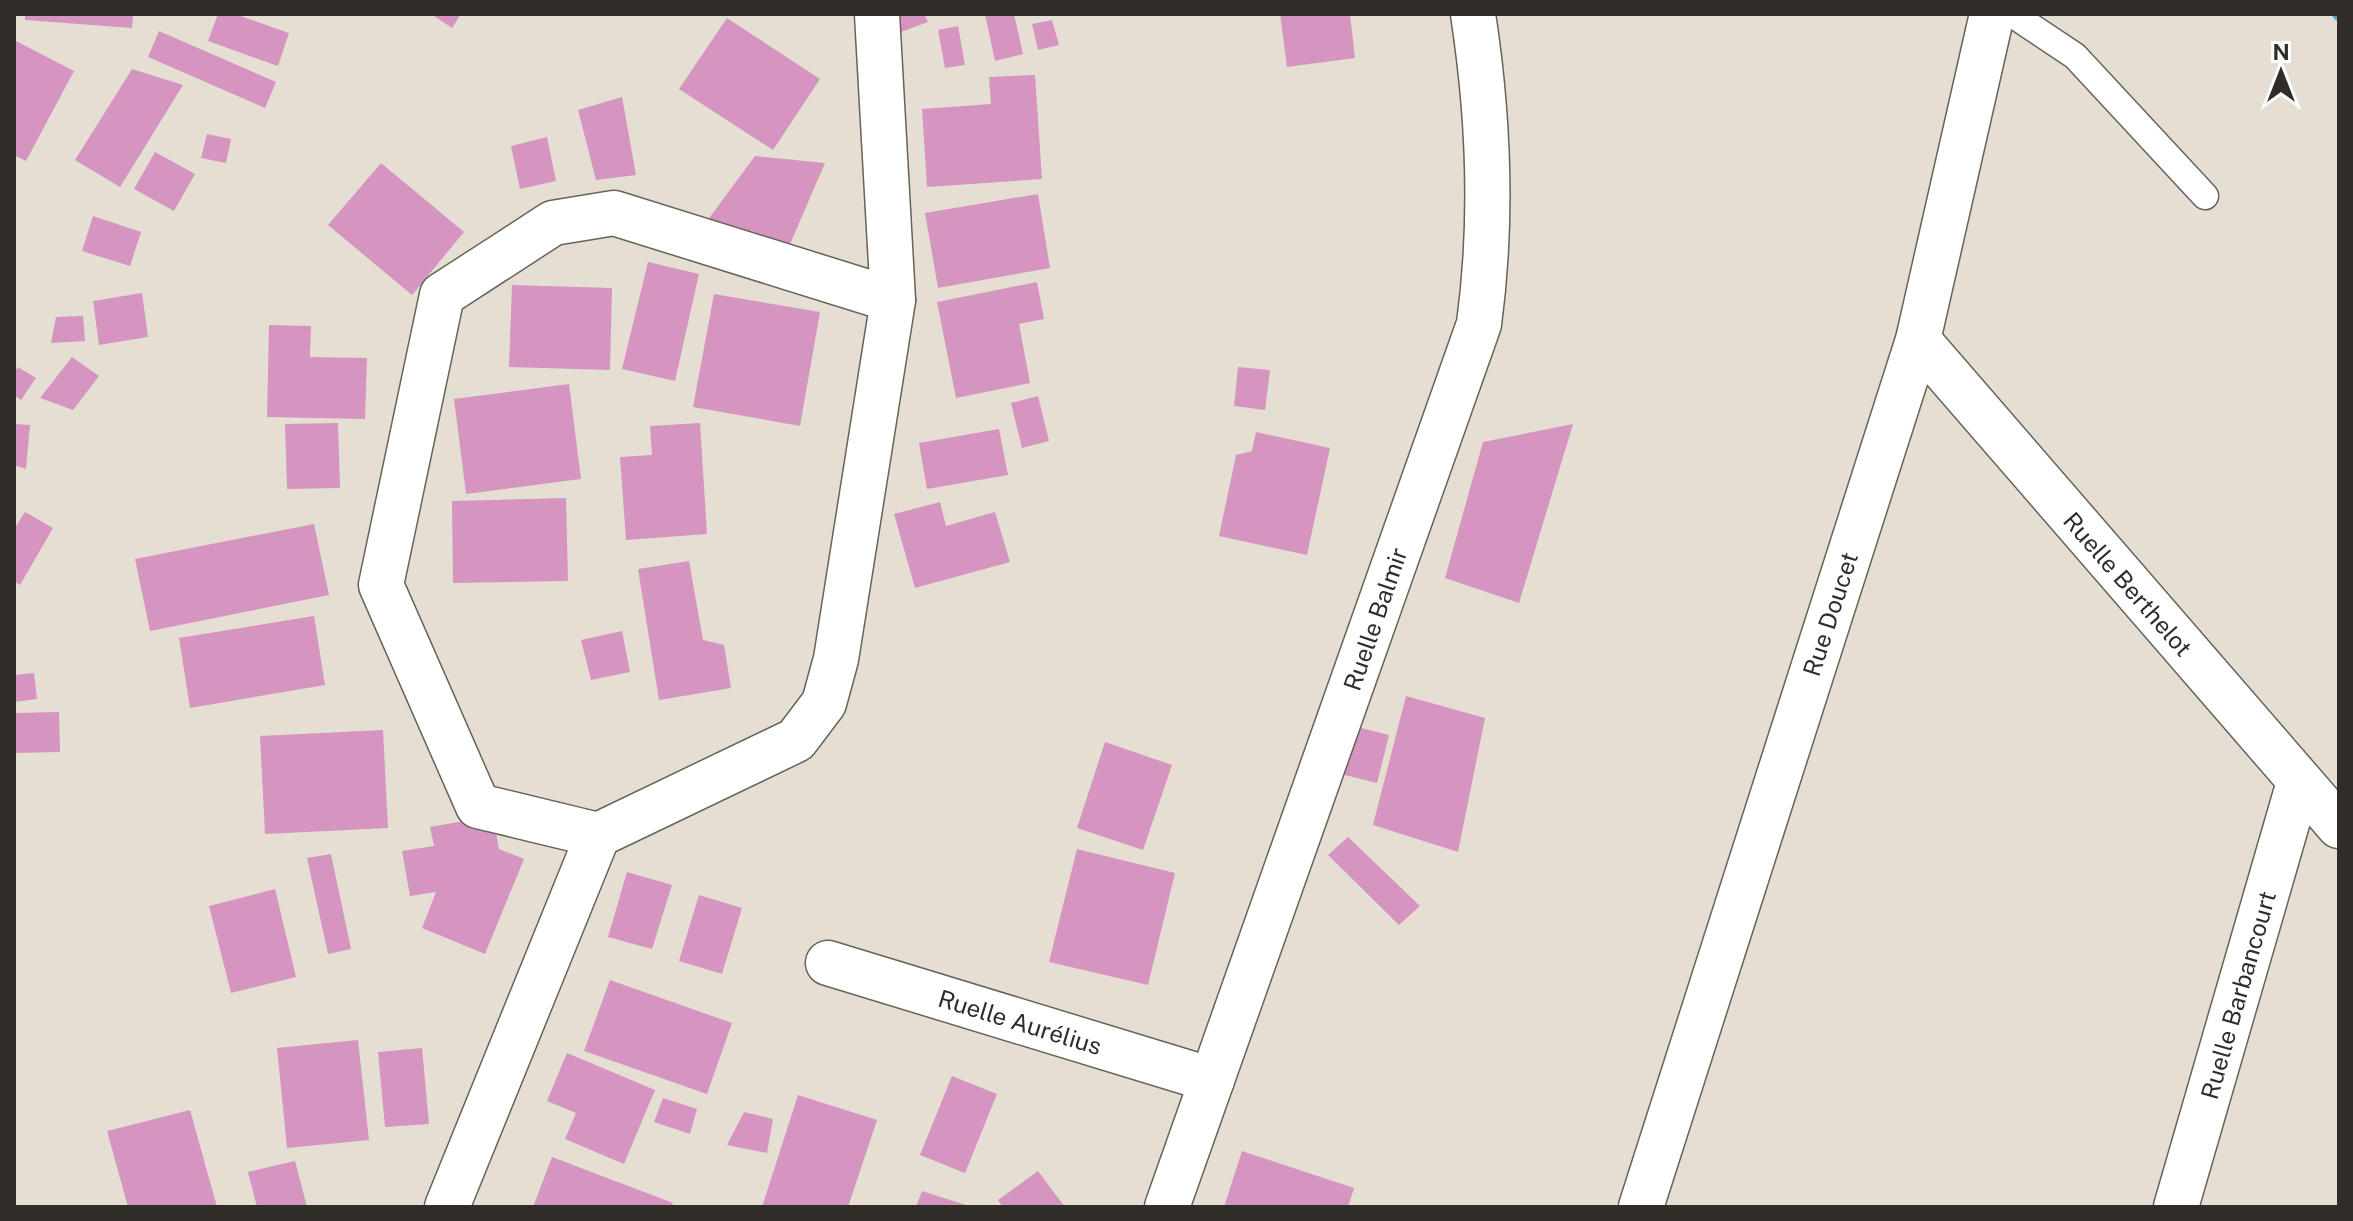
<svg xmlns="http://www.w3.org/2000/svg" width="2353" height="1221" viewBox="0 0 2353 1221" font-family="'Public Sans',sans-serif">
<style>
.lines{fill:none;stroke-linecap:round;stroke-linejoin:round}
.stream{stroke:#4aabc6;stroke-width:12}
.building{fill:#d694c0}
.service-casing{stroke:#686258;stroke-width:29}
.minor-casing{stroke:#686258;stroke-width:47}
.service{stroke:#fff;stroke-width:26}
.minor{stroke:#fff;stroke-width:44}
.labels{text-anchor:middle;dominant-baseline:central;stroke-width:8;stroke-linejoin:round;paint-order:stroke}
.street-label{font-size:24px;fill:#302d29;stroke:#fff}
</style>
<rect width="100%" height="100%" fill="#e5dfd3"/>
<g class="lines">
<!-- stream -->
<polyline class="stream" points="2338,14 2339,15"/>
</g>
<!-- building -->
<g class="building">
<polygon points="25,14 133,14 132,28 25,20"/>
<polygon points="218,14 235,14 289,33 278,66 208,41"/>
<polygon points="431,14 461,14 452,28"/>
<polygon points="894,14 924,14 928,22 901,32"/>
<polygon points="985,14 1014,14 1023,54 995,61"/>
<polygon points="1280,14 1350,14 1355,58 1287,67"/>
<polygon points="727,18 820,79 773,150 679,89"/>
<polygon points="1052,20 1059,45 1038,50 1032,24"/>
<polygon points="958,26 965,65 945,68 938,30"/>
<polygon points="159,31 276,82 265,108 148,57"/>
<polygon points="14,40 74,71 26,161 14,155"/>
<polygon points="132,69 183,85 120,187 75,160"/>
<polygon points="1035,75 1042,179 927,187 922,109 991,104 989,77"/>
<polygon points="622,97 636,175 596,180 578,110"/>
<polygon points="207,134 231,139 226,163 201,158"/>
<polygon points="547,137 556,181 520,189 511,146"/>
<polygon points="155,152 195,174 174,211 134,189"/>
<polygon points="755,156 825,163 784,258 704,225"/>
<polygon points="381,163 464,232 412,295 328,225"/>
<polygon points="1038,194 1050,268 938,288 925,213"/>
<polygon points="93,216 141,232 130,266 82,251"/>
<polygon points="648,262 699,274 675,381 622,369"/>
<polygon points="1037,282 1044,319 1019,324 1030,383 956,398 937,302"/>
<polygon points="512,285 612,288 610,370 509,367"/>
<polygon points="142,293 148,337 99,345 93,301"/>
<polygon points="714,294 820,312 800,426 693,407"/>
<polygon points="83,316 85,341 51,343 56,317"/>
<polygon points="269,325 311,326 310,357 367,358 365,419 267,417"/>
<polygon points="72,357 99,376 73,410 40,398"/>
<polygon points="18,367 36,378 21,400 14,395 14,373"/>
<polygon points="1238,367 1270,370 1265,410 1234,406"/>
<polygon points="569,384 581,479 466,494 454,399"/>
<polygon points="1038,396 1049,441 1022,448 1011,403"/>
<polygon points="338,423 340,488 287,489 285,424"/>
<polygon points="700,423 707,534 626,540 620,457 652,455 650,426"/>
<polygon points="14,424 30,425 26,469 14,465"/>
<polygon points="1573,424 1519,603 1445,578 1483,442"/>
<polygon points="999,429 1008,475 927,489 919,443"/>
<polygon points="1256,432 1330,448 1307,555 1219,536 1236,455 1252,451"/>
<polygon points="566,498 568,581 453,583 452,501"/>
<polygon points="940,502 946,526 995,512 1010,562 915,588 894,514"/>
<polygon points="25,512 53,528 20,585 14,581 14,529"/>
<polygon points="314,524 329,595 150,631 135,559"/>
<polygon points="689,561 703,640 724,645 731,688 659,700 638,569"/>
<polygon points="314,616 325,685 190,708 179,638"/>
<polygon points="622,631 630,672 591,680 581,640"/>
<polygon points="34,673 37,699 14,702 14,675"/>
<polygon points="1406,696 1485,718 1458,852 1373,825"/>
<polygon points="59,712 60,752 14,753 14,713"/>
<polygon points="1346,724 1389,735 1377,783 1333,772"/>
<polygon points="383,730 388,828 265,834 260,736"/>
<polygon points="1105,742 1172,765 1143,850 1077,828"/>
<polygon points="493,816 499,849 524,859 485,954 422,928 436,892 410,896 402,851 434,846 430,827"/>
<polygon points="1348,837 1420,906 1399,925 1328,855"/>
<polygon points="1077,849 1175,873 1148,985 1049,962"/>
<polygon points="331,854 351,949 328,954 307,858"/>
<polygon points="627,872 672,885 652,949 608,937"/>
<polygon points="275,889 296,977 231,993 209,906"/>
<polygon points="699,895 742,908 722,974 679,961"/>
<polygon points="610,980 732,1023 707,1094 584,1051"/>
<polygon points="358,1040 369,1140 287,1148 277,1048"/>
<polygon points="422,1048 429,1124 385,1127 378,1052"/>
<polygon points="567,1053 655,1090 624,1164 565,1139 576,1113 547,1101"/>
<polygon points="952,1076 997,1094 965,1173 920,1155"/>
<polygon points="798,1095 877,1120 848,1207 762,1207"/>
<polygon points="663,1098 697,1109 690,1134 654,1122"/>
<polygon points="190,1110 217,1207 128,1207 107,1131"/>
<polygon points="744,1112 773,1119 767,1153 727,1145"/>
<polygon points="1242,1151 1354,1188 1348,1207 1224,1207"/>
<polygon points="552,1157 673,1203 671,1207 533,1207"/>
<polygon points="295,1161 307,1207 257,1207 248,1172"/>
<polygon points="1038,1171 1065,1207 1003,1207 998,1200"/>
<polygon points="922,1191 969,1206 969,1207 916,1207"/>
</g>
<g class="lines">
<defs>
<polyline id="service" points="2012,14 2075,56 2205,196"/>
<g id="minor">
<polyline points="1918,340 2339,826"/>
<polyline points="598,835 478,806 381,585 442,295 553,223 614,213 893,300"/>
<polyline points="828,963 1212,1080"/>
<polyline points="447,1207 598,835 796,740 824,703 836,659 893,300 877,14"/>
<path d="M1167 1207 1479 324C1493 220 1489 118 1473 14"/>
<polyline points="1641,1207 1918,340 1992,14"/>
<polyline points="2176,1207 2299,782"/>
</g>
</defs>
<!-- service casing -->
<use href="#service" class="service-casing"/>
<!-- minor casing -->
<use href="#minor" class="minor-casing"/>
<!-- service -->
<use href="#service" class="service"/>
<!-- minor -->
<use href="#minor" class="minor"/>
</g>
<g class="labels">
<!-- street labels -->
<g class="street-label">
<text transform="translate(2128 584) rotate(49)">Ruelle Berthelot</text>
<text transform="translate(1830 614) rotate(-72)">Rue Doucet</text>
<text transform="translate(1375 619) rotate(-71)">Ruelle Balmir</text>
<text transform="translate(2238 995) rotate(-74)">Ruelle Barbancourt</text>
<text transform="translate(1020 1022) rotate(17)">Ruelle Aurélius</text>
</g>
</g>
<!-- border -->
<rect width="2353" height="1221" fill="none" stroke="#302d29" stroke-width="32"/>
<!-- north arrow -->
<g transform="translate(2281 72)" stroke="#ffffff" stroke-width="6" paint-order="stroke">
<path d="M0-6L14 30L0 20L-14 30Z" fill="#302d29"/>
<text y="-12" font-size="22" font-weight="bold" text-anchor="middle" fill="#302d29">N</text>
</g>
</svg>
